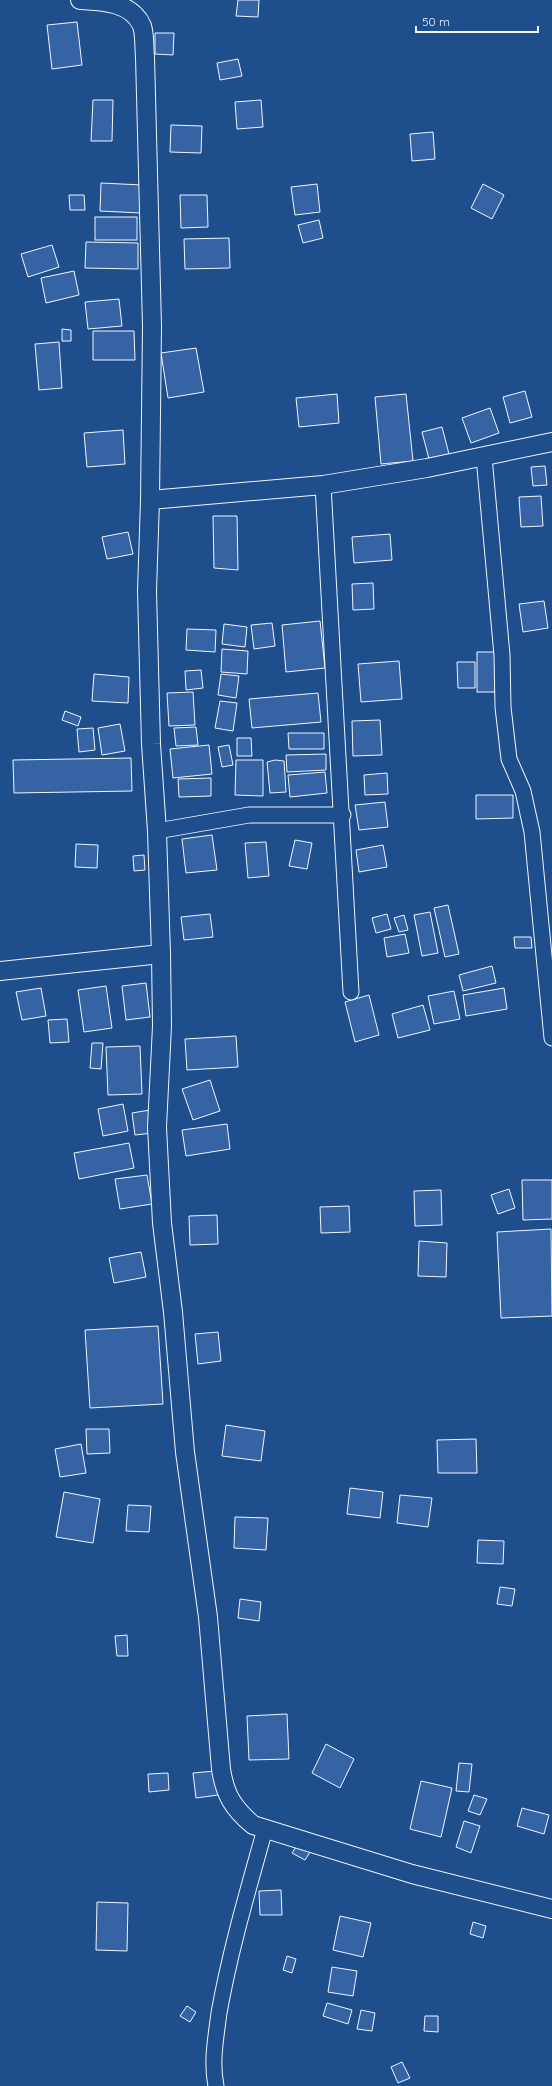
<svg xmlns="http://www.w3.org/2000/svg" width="552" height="2086" viewBox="0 0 552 2086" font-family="Quicksand,sans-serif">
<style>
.building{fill:#3563a3;stroke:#f2f6ff}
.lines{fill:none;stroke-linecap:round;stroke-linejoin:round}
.minor-casing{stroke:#f2f6ff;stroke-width:17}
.tertiary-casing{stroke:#f2f6ff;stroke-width:20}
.minor{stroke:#1f4e8c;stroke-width:15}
.tertiary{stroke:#1f4e8c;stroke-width:18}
</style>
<rect width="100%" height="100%" fill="#1f4e8c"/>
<!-- building -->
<g class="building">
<polygon points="238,0 259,0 258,17 236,16"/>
<polygon points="77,22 82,65 52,69 47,25"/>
<polygon points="155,33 174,33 173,55 155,54"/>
<polygon points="238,59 242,76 220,80 217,63"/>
<polygon points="93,100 113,100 112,141 91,141"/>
<polygon points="261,100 263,127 237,129 235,102"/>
<polygon points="171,125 202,126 201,153 170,152"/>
<polygon points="433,132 435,159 412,161 410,134"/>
<polygon points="101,183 142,185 141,213 100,211"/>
<polygon points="317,184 320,212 295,215 291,187"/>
<polygon points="483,184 504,195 492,219 471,208"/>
<polygon points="69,195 84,195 85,210 70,210"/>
<polygon points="180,195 207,195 208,227 181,228"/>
<rect x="95" y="217" width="42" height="23"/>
<polygon points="319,220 323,238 303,243 298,225"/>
<polygon points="229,238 230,268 185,269 184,239"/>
<polygon points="86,242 138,243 138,269 85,268"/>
<polygon points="52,245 59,267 28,277 21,254"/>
<polygon points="74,271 79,295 46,303 41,278"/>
<polygon points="119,299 122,326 88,329 85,302"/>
<polygon points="62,329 71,330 71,341 62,341"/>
<polygon points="93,331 134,331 135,360 93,360"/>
<polygon points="59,342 62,388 39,390 35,344"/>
<polygon points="196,348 204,392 168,398 161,353"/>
<polygon points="525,391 532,417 510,423 503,397"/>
<polygon points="337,394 339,423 299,427 296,398"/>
<polygon points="406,394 413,461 381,464 375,397"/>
<polygon points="490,408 499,433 471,443 462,418"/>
<polygon points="442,427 449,454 429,459 422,432"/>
<polygon points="123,430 125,464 87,467 84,433"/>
<polygon points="545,466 547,485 533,486 531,467"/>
<polygon points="541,496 543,526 521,527 519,497"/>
<polygon points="213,516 237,516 238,570 214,568"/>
<polygon points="128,532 133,554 107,559 102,537"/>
<polygon points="390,534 392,560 354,563 352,537"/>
<polygon points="373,583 374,609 353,610 352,584"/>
<polygon points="544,601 548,628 523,632 519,604"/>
<polygon points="320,621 325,668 286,672 282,625"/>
<polygon points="272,623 275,646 254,649 251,625"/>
<polygon points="224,624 247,627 245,647 222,644"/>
<polygon points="187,629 216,630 215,652 186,650"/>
<polygon points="222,649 248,651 247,674 221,672"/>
<rect x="477" y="652" width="21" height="40"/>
<polygon points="399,661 402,699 361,702 358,664"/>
<polygon points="457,662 475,662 475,688 458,688"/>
<polygon points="201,670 203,688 186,690 185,671"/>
<polygon points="94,674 129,677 128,703 92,701"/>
<polygon points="221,674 239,676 236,698 218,695"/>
<polygon points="193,692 195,725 169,726 167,693"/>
<polygon points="318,693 321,722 252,728 249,699"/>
<polygon points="220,701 237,703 233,731 215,728"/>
<polygon points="65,711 81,717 78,726 62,720"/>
<polygon points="380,720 382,755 353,756 352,721"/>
<polygon points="120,724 125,751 102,755 98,728"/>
<polygon points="196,727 198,745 176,746 174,728"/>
<polygon points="93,728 95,750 79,752 77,729"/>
<polygon points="288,733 324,733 324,749 289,749"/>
<polygon points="237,738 251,738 252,756 237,756"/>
<polygon points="209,745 212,774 173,778 170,749"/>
<polygon points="229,745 233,765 222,767 218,747"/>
<polygon points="326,754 326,770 287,772 286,755"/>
<polygon points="131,758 132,791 14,793 13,760"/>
<polygon points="236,760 263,760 263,796 235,795"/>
<polygon points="275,760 284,761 286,792 270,793 267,762"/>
<polygon points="325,772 327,793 290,797 288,775"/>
<polygon points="387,773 388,794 365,795 364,775"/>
<polygon points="211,778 211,796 179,797 178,779"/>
<polygon points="476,795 513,795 513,818 476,819"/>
<polygon points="385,802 388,827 359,830 355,805"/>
<polygon points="212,835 217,870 186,873 182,839"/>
<polygon points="295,840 312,843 307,869 289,866"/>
<polygon points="266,842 269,876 248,878 245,843"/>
<polygon points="76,844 98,845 97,868 75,867"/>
<polygon points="383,845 387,867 359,872 356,850"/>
<polygon points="144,855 145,870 134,871 133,856"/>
<polygon points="448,905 459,954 445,957 434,908"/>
<polygon points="430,912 438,953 422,956 414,915"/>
<polygon points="210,914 213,937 184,940 181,917"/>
<polygon points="387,914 391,929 376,933 372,918"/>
<polygon points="404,915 408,930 399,932 394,918"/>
<polygon points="405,934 409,953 387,957 384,938"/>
<polygon points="514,937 531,937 532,948 515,948"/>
<polygon points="492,966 496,983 463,991 459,975"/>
<polygon points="146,983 150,1017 126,1020 122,986"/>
<polygon points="106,986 112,1028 84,1032 78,990"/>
<polygon points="41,988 46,1016 22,1020 16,992"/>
<polygon points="504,988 507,1009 466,1016 463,995"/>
<polygon points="454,991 460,1019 434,1024 428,996"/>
<polygon points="369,995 379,1035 355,1042 345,1002"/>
<polygon points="423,1005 430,1030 398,1038 392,1014"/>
<polygon points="67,1019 69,1042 50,1043 48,1020"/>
<polygon points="236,1036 238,1067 187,1070 185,1039"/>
<polygon points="92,1043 103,1043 101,1069 90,1068"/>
<polygon points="140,1046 142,1094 108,1095 106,1047"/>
<polygon points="210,1080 220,1111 193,1120 182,1089"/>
<polygon points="123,1104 128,1131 103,1136 98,1109"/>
<polygon points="150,1110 153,1133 135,1135 132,1113"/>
<polygon points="227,1124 230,1149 186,1156 182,1130"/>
<polygon points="129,1143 134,1168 79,1179 74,1153"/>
<polygon points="147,1175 152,1204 120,1209 115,1179"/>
<polygon points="522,1180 552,1180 552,1219 523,1220"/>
<polygon points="509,1189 515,1208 498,1214 491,1195"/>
<polygon points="441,1190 442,1225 415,1226 414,1191"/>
<polygon points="349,1206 350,1232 321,1233 320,1207"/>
<polygon points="217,1215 218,1244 190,1245 189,1216"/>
<polygon points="551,1229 552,1316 501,1318 497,1232"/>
<polygon points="419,1241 447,1243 446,1277 418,1276"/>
<polygon points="141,1252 146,1277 114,1283 109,1258"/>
<polygon points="158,1326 163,1404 90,1408 85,1330"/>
<polygon points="218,1332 221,1361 198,1364 195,1334"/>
<polygon points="226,1425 265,1431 261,1461 222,1456"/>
<polygon points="86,1429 109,1429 110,1453 87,1454"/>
<polygon points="476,1439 477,1473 438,1473 437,1440"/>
<polygon points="81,1444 86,1473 60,1477 55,1449"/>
<polygon points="350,1488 383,1492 380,1518 347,1514"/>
<polygon points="64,1492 100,1499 93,1543 56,1537"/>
<polygon points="400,1495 432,1498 428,1527 397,1523"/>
<polygon points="128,1505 151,1506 149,1532 126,1531"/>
<polygon points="235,1517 268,1518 266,1550 234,1548"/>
<polygon points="478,1540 504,1541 503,1564 477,1563"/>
<polygon points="500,1587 515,1589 512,1606 497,1604"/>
<polygon points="240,1599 261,1602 259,1621 238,1618"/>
<polygon points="127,1635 128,1656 117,1656 115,1636"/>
<polygon points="287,1714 289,1759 249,1760 247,1716"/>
<polygon points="326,1744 354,1759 340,1788 312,1773"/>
<polygon points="459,1763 472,1764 469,1792 456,1791"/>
<polygon points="215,1771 218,1795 196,1798 193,1773"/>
<polygon points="168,1773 169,1790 149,1792 148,1774"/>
<polygon points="421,1781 452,1788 441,1837 410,1829"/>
<polygon points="474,1795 487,1799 480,1815 468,1811"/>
<polygon points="522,1808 549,1815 544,1834 517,1826"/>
<polygon points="464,1821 480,1826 471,1853 456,1847"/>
<polygon points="300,1841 312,1849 305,1860 292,1853"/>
<polygon points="281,1890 282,1915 260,1915 259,1891"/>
<polygon points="97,1902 128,1903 127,1951 96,1950"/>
<polygon points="340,1916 371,1923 363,1957 333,1950"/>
<polygon points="473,1922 486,1926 483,1938 470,1934"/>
<polygon points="287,1956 296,1959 292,1973 283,1970"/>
<polygon points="332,1967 357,1971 353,1996 328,1992"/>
<polygon points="327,2003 352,2010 348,2024 323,2016"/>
<polygon points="187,2006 196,2012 190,2022 180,2016"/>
<polygon points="361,2010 375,2013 372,2031 357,2029"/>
<polygon points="425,2016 438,2016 438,2032 424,2031"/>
<polygon points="402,2062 410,2078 398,2083 391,2067"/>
</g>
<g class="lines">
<defs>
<g id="minor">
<polyline points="484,457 502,655 503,707 509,759 523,791 532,832 552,1038"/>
<polyline points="323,485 351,992"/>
<polyline points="157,831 249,815 343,815"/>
<path d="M216 2086C211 2062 216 2037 219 2013 230 1951 248 1890 265 1829"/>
</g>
<g id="tertiary">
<path d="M80 0C102 1 132 2 142 26 145 35 144 48 145 57L152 326 150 500 147 591 151 744 157 831 161 954 162 1026 157 1127 162 1223 173 1312 185 1452 208 1617 221 1769C225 1795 233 1808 253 1825L412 1874 552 1909"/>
<polyline points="150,500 323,485 427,468 552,442"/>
<polyline points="0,971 161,954"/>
</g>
</defs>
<!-- minor casing -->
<use href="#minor" class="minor-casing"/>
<!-- tertiary casing -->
<use href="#tertiary" class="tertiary-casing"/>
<!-- minor -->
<use href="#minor" class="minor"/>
<!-- tertiary -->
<use href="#tertiary" class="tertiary"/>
</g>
<!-- scale -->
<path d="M416 26v6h122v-6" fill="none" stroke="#f2f6ff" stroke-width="2"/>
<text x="422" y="26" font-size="12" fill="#f2f6ff" stroke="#1f4e8c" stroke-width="3" paint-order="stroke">50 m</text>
</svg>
